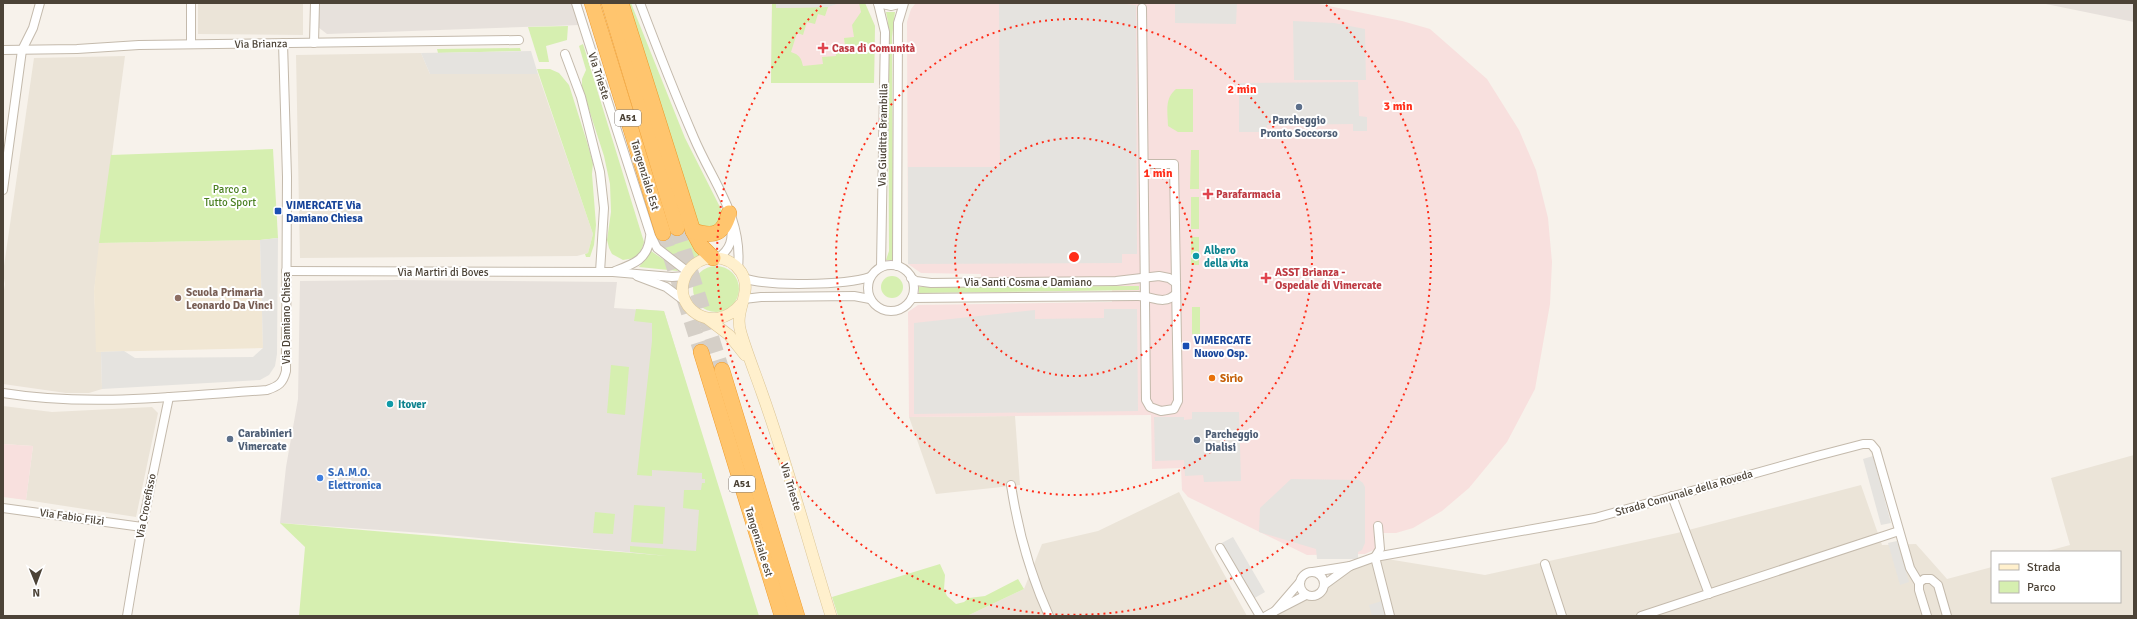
<svg xmlns="http://www.w3.org/2000/svg" width="2137" height="619" viewBox="0 0 2137 619" font-family="Signika,sans-serif">
<style>
.residential{fill:#ebe4d8}
.industrial{fill:#e7e1dc}
.education{fill:#f1e7d4}
.medical{fill:#f8e0de}
.green{fill:#d6efb0}
.parking{fill:#e5e3df}
.lines{fill:none;stroke-linecap:round;stroke-linejoin:round}
.highway-tunnel{stroke:#d5cfc7;stroke-width:15;stroke-dasharray:15 8;stroke-linecap:butt}
.street-casing{stroke:#c4baac;stroke-width:10}
.secondary-casing{stroke:#dbc596;stroke-width:12}
.highway-casing{stroke:#ee9b2d;stroke-width:16}
.street{stroke:#fff;stroke-width:8}
.secondary{stroke:#fff0cd;stroke-width:11}
.highway{stroke:#ffc56e;stroke-width:15}
.ring{fill:none;stroke:#ff2e1a;stroke-width:2;stroke-dasharray:2 4}
.health-dot{fill:#e0444e;stroke:#fff;stroke-width:1.5}
.service-dot{fill:#5c6f8a;stroke:#fff;stroke-width:1.5}
.transit-dot{fill:#1a4fb4;stroke:#fff;stroke-width:1.5}
.culture-dot{fill:#0f9aa8;stroke:#fff;stroke-width:1.5}
.education-dot{fill:#8d6e63;stroke:#fff;stroke-width:1.5}
.food-dot{fill:#e8710a;stroke:#fff;stroke-width:1.5}
.shop-dot{fill:#3f7fe0;stroke:#fff;stroke-width:1.5}
.labels{text-anchor:middle;dominant-baseline:central;stroke-width:4;stroke-linejoin:round;paint-order:stroke}
.shield{fill:#fff;stroke:#827b73;stroke-width:1}
.shield-label{font-size:10px;font-weight:bold;fill:#4c4337}
.street-label{font-size:11px;fill:#4c4337;stroke:#fff}
.health-label{font-size:11px;font-weight:bold;fill:#be3a42;stroke:#fff;text-anchor:start}
.service-label{font-size:11px;font-weight:bold;fill:#4e5e75;stroke:#fff;text-anchor:start}
.park-label{font-size:11px;fill:#4b8022;stroke:#fff}
.transit-label{font-size:11px;font-weight:bold;fill:#164399;stroke:#fff;text-anchor:start}
.culture-label{font-size:11px;font-weight:bold;fill:#0d838f;stroke:#fff;text-anchor:start}
.education-label{font-size:11px;font-weight:bold;fill:#785e54;stroke:#fff;text-anchor:start}
.food-label{font-size:11px;font-weight:bold;fill:#c56008;stroke:#fff;text-anchor:start}
.shop-label{font-size:11px;font-weight:bold;fill:#366cbe;stroke:#fff;text-anchor:start}
.centre{fill:#ff2e1a;stroke:#fff;stroke-width:2}
.ring-label{font-size:12px;text-anchor:middle;font-weight:bold;fill:#ff2e1a;stroke:#fff;stroke-width:4;stroke-linejoin:round;paint-order:stroke}
</style>
<rect width="100%" height="100%" fill="#f7f2eb"/>
<!-- residential -->
<g class="residential">
<polygon points="198,3 303,3 303,35 198,34"/>
<polygon points="421,53 430,74 538,74 593,234 588,253 577,256 300,258 296,55"/>
<polygon points="125,56 94,291 97,352 101,352 102,389 89,393 66,393 3,384 3,296 5,284 3,273 34,58"/>
<polygon points="3,406 52,412 152,407 158,413 136,517 26,500 33,446 3,444"/>
<polygon points="1015,416 1020,485 936,494 909,417"/>
<polygon points="2134,455 2134,616 1267,616 1375,557 1485,575 1677,533 1861,485 1882,545 1916,544 1947,579 1992,567 1992,602 2120,602 2120,552 2044,552 2070,545 2051,478"/>
<polygon points="1179,492 1247,616 967,616 1024,589 1042,544 1098,531"/>
</g>
<!-- industrial -->
<g class="industrial">
<polygon points="319,3 572,3 580,25 327,34 318,27"/>
<polygon points="2041,3 2134,3 2134,22 2095,14"/>
<polygon points="396,280 617,282 614,308 664,311 741,563 437,534 280,523 286,467 298,399 300,281"/>
</g>
<!-- education -->
<polygon class="education" points="260,240 263,348 96,352 94,291 99,243"/>
<!-- medical -->
<g class="medical">
<polygon points="772,3 865,3 875,26 874,83 771,83"/>
<polygon points="1314,3 1402,21 1430,29 1487,79 1519,130 1536,170 1548,218 1552,262 1550,304 1535,389 1507,442 1469,488 1442,511 1413,528 1396,533 1376,533 1376,549 1365,554 1307,555 1188,497 1182,490 1181,468 1152,469 1151,415 909,417 908,312 918,305 1112,302 1112,286 981,287 981,274 921,273 908,264 907,22 911,9 915,4"/>
<polygon points="3,444 33,446 26,500 3,497"/>
</g>
<!-- green -->
<g class="green">
<polygon points="626,3 631,3 685,138 722,211 721,225 699,228"/>
<path d="M772 3H776V8L828 7 825 16 818 14 815 24 807 22 803 35 797 33 791 52C800 55 801 58 803 66L823 64 822 57 836 56 835 47 845 46 844 38 854 37 852 25 861 12 859 3H865L875 26 874 83H771Z"/>
<polygon points="886,12 895,12 892,37 893,260 886,260 889,251 888,22"/>
<polygon points="568,26 567,40 546,46 549,62 539,62 528,27"/>
<polygon points="583,44 644,242 640,254 635,258 623,260 612,254 609,248 607,240 611,212 610,184 604,156 582,88 582,79 586,70 579,46"/>
<polygon points="520,48 521,51 438,53 437,49"/>
<polygon points="537,69 550,69 559,73 569,85 587,142 593,163 592,174 596,225 594,245 590,257 586,257 585,254 588,253 593,234"/>
<path d="M1176 89H1193V132H1178L1168 126C1168 112 1164 99 1176 89Z"/>
<polygon points="273,149 278,238 260,240 99,243 111,155"/>
<polygon points="1191,150 1199,150 1199,189 1190,189"/>
<rect x="1191" y="197" width="8" height="32"/>
<polygon points="685,230 690,242 700,255 687,265 661,246 656,239"/>
<rect x="1191" y="237" width="8" height="28"/>
<polygon points="651,251 676,268 678,271 639,267"/>
<circle cx="716" cy="289" r="23"/>
<circle cx="892" cy="287" r="11"/>
<polygon points="1139,286 1139,290 919,293 919,287"/>
<rect x="1192" y="307" width="8" height="27"/>
<polygon points="636,309 664,311 759,616 299,616 305,547 280,523 668,556 630,552 630,546 696,551 699,510 683,508 684,490 701,490 702,483 705,483 705,479 702,479 702,473 652,470 652,476 637,475 652,341 652,323 634,321"/>
<polygon points="611,365 629,367 625,415 607,413"/>
<polygon points="634,505 665,507 663,544 631,542"/>
<polygon points="595,512 615,514 613,534 593,533"/>
<polygon points="940,564 945,575 944,589 947,596 956,604 964,602 969,598 985,596 1018,579 1024,589 967,616 838,616 832,597"/>
</g>
<!-- parking -->
<g class="parking">
<polygon points="776,3 840,3 828,7 776,8"/>
<polygon points="999,3 1113,3 1136,5 1137,254 1122,254 1122,263 908,264 908,167 1000,167"/>
<polygon points="1175,3 1237,3 1236,24 1175,23"/>
<polygon points="1293,21 1334,23 1365,29 1366,80 1294,80"/>
<polygon points="531,51 538,74 430,74 421,53"/>
<polygon points="1358,82 1359,116 1367,117 1367,131 1353,131 1353,124 1267,125 1266,132 1239,132 1239,83"/>
<polygon points="278,238 277,354 275,366 269,375 260,380 102,389 101,352 124,351 135,358 253,357 263,348 260,240"/>
<polygon points="1104,309 1137,309 1138,411 914,414 914,323 1035,310 1035,319 1104,318"/>
<polygon points="1192,412 1239,412 1241,481 1204,482 1203,475 1185,476 1184,460 1155,461 1154,417 1184,417 1184,420 1192,419"/>
<polygon points="1873,456 1891,523 1881,525 1863,459"/>
<polygon points="1291,479 1359,480 1363,483 1365,487 1365,543 1362,550 1358,552 1358,559 1317,559 1316,549 1259,532 1260,508"/>
<polygon points="1233,537 1265,592 1251,600 1218,545"/>
<polygon points="1897,541 1909,582 1900,585 1888,543"/>
<polygon points="1385,600 1390,616 1372,616 1369,605"/>
</g>
<g class="lines">
<!-- highway-tunnel -->
<g class="highway-tunnel">
<polyline points="677,228 722,370"/>
<polyline points="663,233 701,352"/>
</g>
<defs>
<g id="street">
<polyline points="576,3 651,236 657,248 688,272"/>
<path d="M640 3C657 48 675 94 694 138 713 183 743 217 738 268"/>
<polyline points="878,3 885,32 881,267"/>
<polyline points="878,3 891,6 903,3"/>
<polyline points="1142,8 1146,400 1150,407 1161,411 1174,409 1178,401 1174,164 1145,164"/>
<polyline points="314,43 315,3"/>
<polyline points="191,44 191,3"/>
<polyline points="3,50 77,49 139,45 519,40"/>
<polyline points="565,54 581,97 600,172 604,208 600,272"/>
<polyline points="3,190 22,50 33,28 40,3"/>
<path d="M718 258C731 249 733 239 731 224"/>
<circle cx="891" cy="288" r="23"/>
<polyline points="897,266 898,23 904,3"/>
<polyline points="286,271 613,272 672,277 686,276"/>
<path d="M615 271C634 264 648 259 650 237"/>
<polyline points="637,276 666,287 686,302"/>
<path d="M744 278C767 287 846 285 870 277"/>
<polyline points="911,278 916,281 931,283 1116,281 1159,276 1169,278 1176,283"/>
<path d="M912 298 1138 296C1153 296 1163 306 1176 294"/>
<polyline points="744,299 761,297 854,296 870,299"/>
<path d="M3 393C90 407 179 396 267 390 279 386 283 383 286 371L287 177 283 43"/>
<path d="M1011 485C1018 531 1030 574 1049 616"/>
<polyline points="1672,496 1709,594"/>
<polyline points="3,508 142,527"/>
<polyline points="1378,526 1380,549 1375,557 1390,616"/>
<polyline points="1220,548 1260,616"/>
<polyline points="1545,564 1562,616"/>
<polyline points="1350,566 1375,557 1595,518 1817,456 1863,444 1871,444 1876,450 1910,568 1919,583"/>
<circle cx="1312" cy="584" r="12"/>
<polyline points="1313,572 1350,566 1324,585"/>
<polyline points="1300,582 1275,611 1306,595"/>
<polyline points="127,616 142,527 169,397"/>
<polyline points="1266,616 1275,611"/>
<polyline points="1641,616 1899,531"/>
<polyline points="1927,616 1919,590 1919,583 1924,579 1931,579 1938,585 1947,616"/>
</g>
<g id="secondary">
<path d="M741 304C713 338 668 306 687 273 699 253 728 253 741 272 754 293 733 309 741 333 747 353 755 373 762 393 788 466 808 542 831 616"/>
<polyline points="708,319 729,335 745,355"/>
</g>
<g id="highway">
<polyline points="592,3 663,233"/>
<polyline points="609,3 677,228"/>
<polyline points="621,3 693,231 701,246 713,258"/>
<path d="M693 231C714 237 723 235 729 213"/>
<polyline points="701,352 782,616"/>
<polyline points="722,370 797,616"/>
</g>
</defs>
<!-- street casing -->
<use href="#street" class="street-casing"/>
<!-- secondary casing -->
<use href="#secondary" class="secondary-casing"/>
<!-- highway casing -->
<use href="#highway" class="highway-casing"/>
<!-- street -->
<use href="#street" class="street"/>
<!-- secondary -->
<use href="#secondary" class="secondary"/>
<!-- highway -->
<use href="#highway" class="highway"/>
</g>
<!-- distance rings -->
<g class="ring">
<circle cx="1074" cy="257" r="119"/>
<circle cx="1074" cy="257" r="238"/>
<path d="M1326 5A357 357 0 1 1 822 5"/>
</g>
<!-- markers -->
<g class="health-dot">
<path d="M821 42h4v4h4v4h-4v4h-4v-4h-4v-4h4z"/>
<path d="M1206 188h4v4h4v4h-4v4h-4v-4h-4v-4h4z"/>
<path d="M1264 272h4v4h4v4h-4v4h-4v-4h-4v-4h4z"/>
</g>
<g class="service-dot">
<circle cx="1299" cy="107" r="4"/>
<circle cx="230" cy="439" r="4"/>
<circle cx="1197" cy="440" r="4"/>
</g>
<g class="transit-dot">
<rect x="274" y="207" width="8" height="8" rx="2"/>
<rect x="1182" y="342" width="8" height="8" rx="2"/>
</g>
<g class="culture-dot">
<circle cx="1196" cy="256" r="4"/>
<circle cx="390" cy="404" r="4"/>
</g>
<circle class="education-dot" cx="178" cy="298" r="4"/>
<circle class="food-dot" cx="1212" cy="378" r="4"/>
<circle class="shop-dot" cx="320" cy="478" r="4"/>
<g class="labels">
<!-- shield labels -->
<g class="shield">
<rect x="615" y="110" width="26" height="16" rx="3"/>
<rect x="729" y="476" width="26" height="16" rx="3"/>
</g>
<g class="shield-label">
<text x="628" y="118">A51</text>
<text x="742" y="484">A51</text>
</g>
<!-- street labels -->
<g class="street-label">
<text transform="translate(261 44) rotate(-1)">Via Brianza</text>
<text transform="translate(599 76) rotate(72)">Via Trieste</text>
<text transform="translate(883 135) rotate(-89)">Via Giuditta Brambilla</text>
<text transform="translate(645 175) rotate(73)">Tangenziale Est</text>
<text x="443" y="272">Via Martiri di Boves</text>
<text x="1028" y="282">Via Santi Cosma e Damiano</text>
<text transform="translate(286 318) rotate(-90)">Via Damiano Chiesa</text>
<text transform="translate(791 487) rotate(73)">Via Trieste</text>
<text transform="translate(1684 493) rotate(-16)">Strada Comunale della Roveda</text>
<text transform="translate(146 506) rotate(-79)">Via Crocefisso</text>
<text transform="translate(72 517) rotate(8)">Via Fabio Filzi</text>
<text transform="translate(759 542) rotate(73)">Tangenziale est</text>
</g>
<!-- health labels -->
<g class="health-label">
<text x="832" y="48">Casa di Comunità</text>
<text x="1216" y="194">Parafarmacia</text>
<text x="1275" y="272">ASST Brianza -<tspan x="1275" dy="13">Ospedale di Vimercate</tspan></text>
</g>
<!-- service labels -->
<g class="service-label">
<text x="1299" y="120" text-anchor="middle">Parcheggio<tspan x="1299" dy="13">Pronto Soccorso</tspan></text>
<text x="238" y="433">Carabinieri<tspan x="238" dy="13">Vimercate</tspan></text>
<text x="1205" y="434">Parcheggio<tspan x="1205" dy="13">Dialisi</tspan></text>
</g>
<!-- park labels -->
<g class="park-label">
<text x="230" y="189">Parco a<tspan x="230" dy="13">Tutto Sport</tspan></text>
</g>
<!-- transit labels -->
<g class="transit-label">
<text x="286" y="205">VIMERCATE Via<tspan x="286" dy="13">Damiano Chiesa</tspan></text>
<text x="1194" y="340">VIMERCATE<tspan x="1194" dy="13">Nuovo Osp.</tspan></text>
</g>
<!-- culture labels -->
<g class="culture-label">
<text x="1204" y="250">Albero<tspan x="1204" dy="13">della vita</tspan></text>
<text x="398" y="404">Itover</text>
</g>
<!-- education labels -->
<g class="education-label">
<text x="186" y="292">Scuola Primaria<tspan x="186" dy="13">Leonardo Da Vinci</tspan></text>
</g>
<!-- food labels -->
<g class="food-label">
<text x="1220" y="378">Sirio</text>
</g>
<!-- shop labels -->
<g class="shop-label">
<text x="328" y="472">S.A.M.O.<tspan x="328" dy="13">Elettronica</tspan></text>
</g>
</g>
<circle cx="1074" cy="257" r="6" class="centre"/>
<g class="ring-label">
<text x="1242" y="93">2 min</text>
<text x="1398" y="110">3 min</text>
<text x="1158" y="177">1 min</text>
</g>
<!-- border -->
<rect width="2137" height="619" fill="none" stroke="#4c4337" stroke-width="8"/>
<!-- legend -->
<rect x="1991" y="551" width="130" height="52" fill="#ffffff" stroke="#b7b4af"/>
<rect x="1999" y="564" width="20" height="6" fill="#fff0cd" stroke="#b7b4af"/>
<text x="2027" y="571" font-size="12" fill="#4c4337">Strada</text>
<rect x="1999" y="581" width="20" height="12" fill="#d6efb0" stroke="#b7b4af"/>
<text x="2027" y="591" font-size="12" fill="#4c4337">Parco</text>
<!-- north arrow -->
<g transform="translate(36 583) rotate(179)" stroke="#ffffff" stroke-width="3" paint-order="stroke">
<path d="M0-3L7 15L0 10L-7 15Z" fill="#4c4337"/>
<text y="-6" font-size="11" font-weight="bold" text-anchor="middle" fill="#4c4337">N</text>
</g>
</svg>
